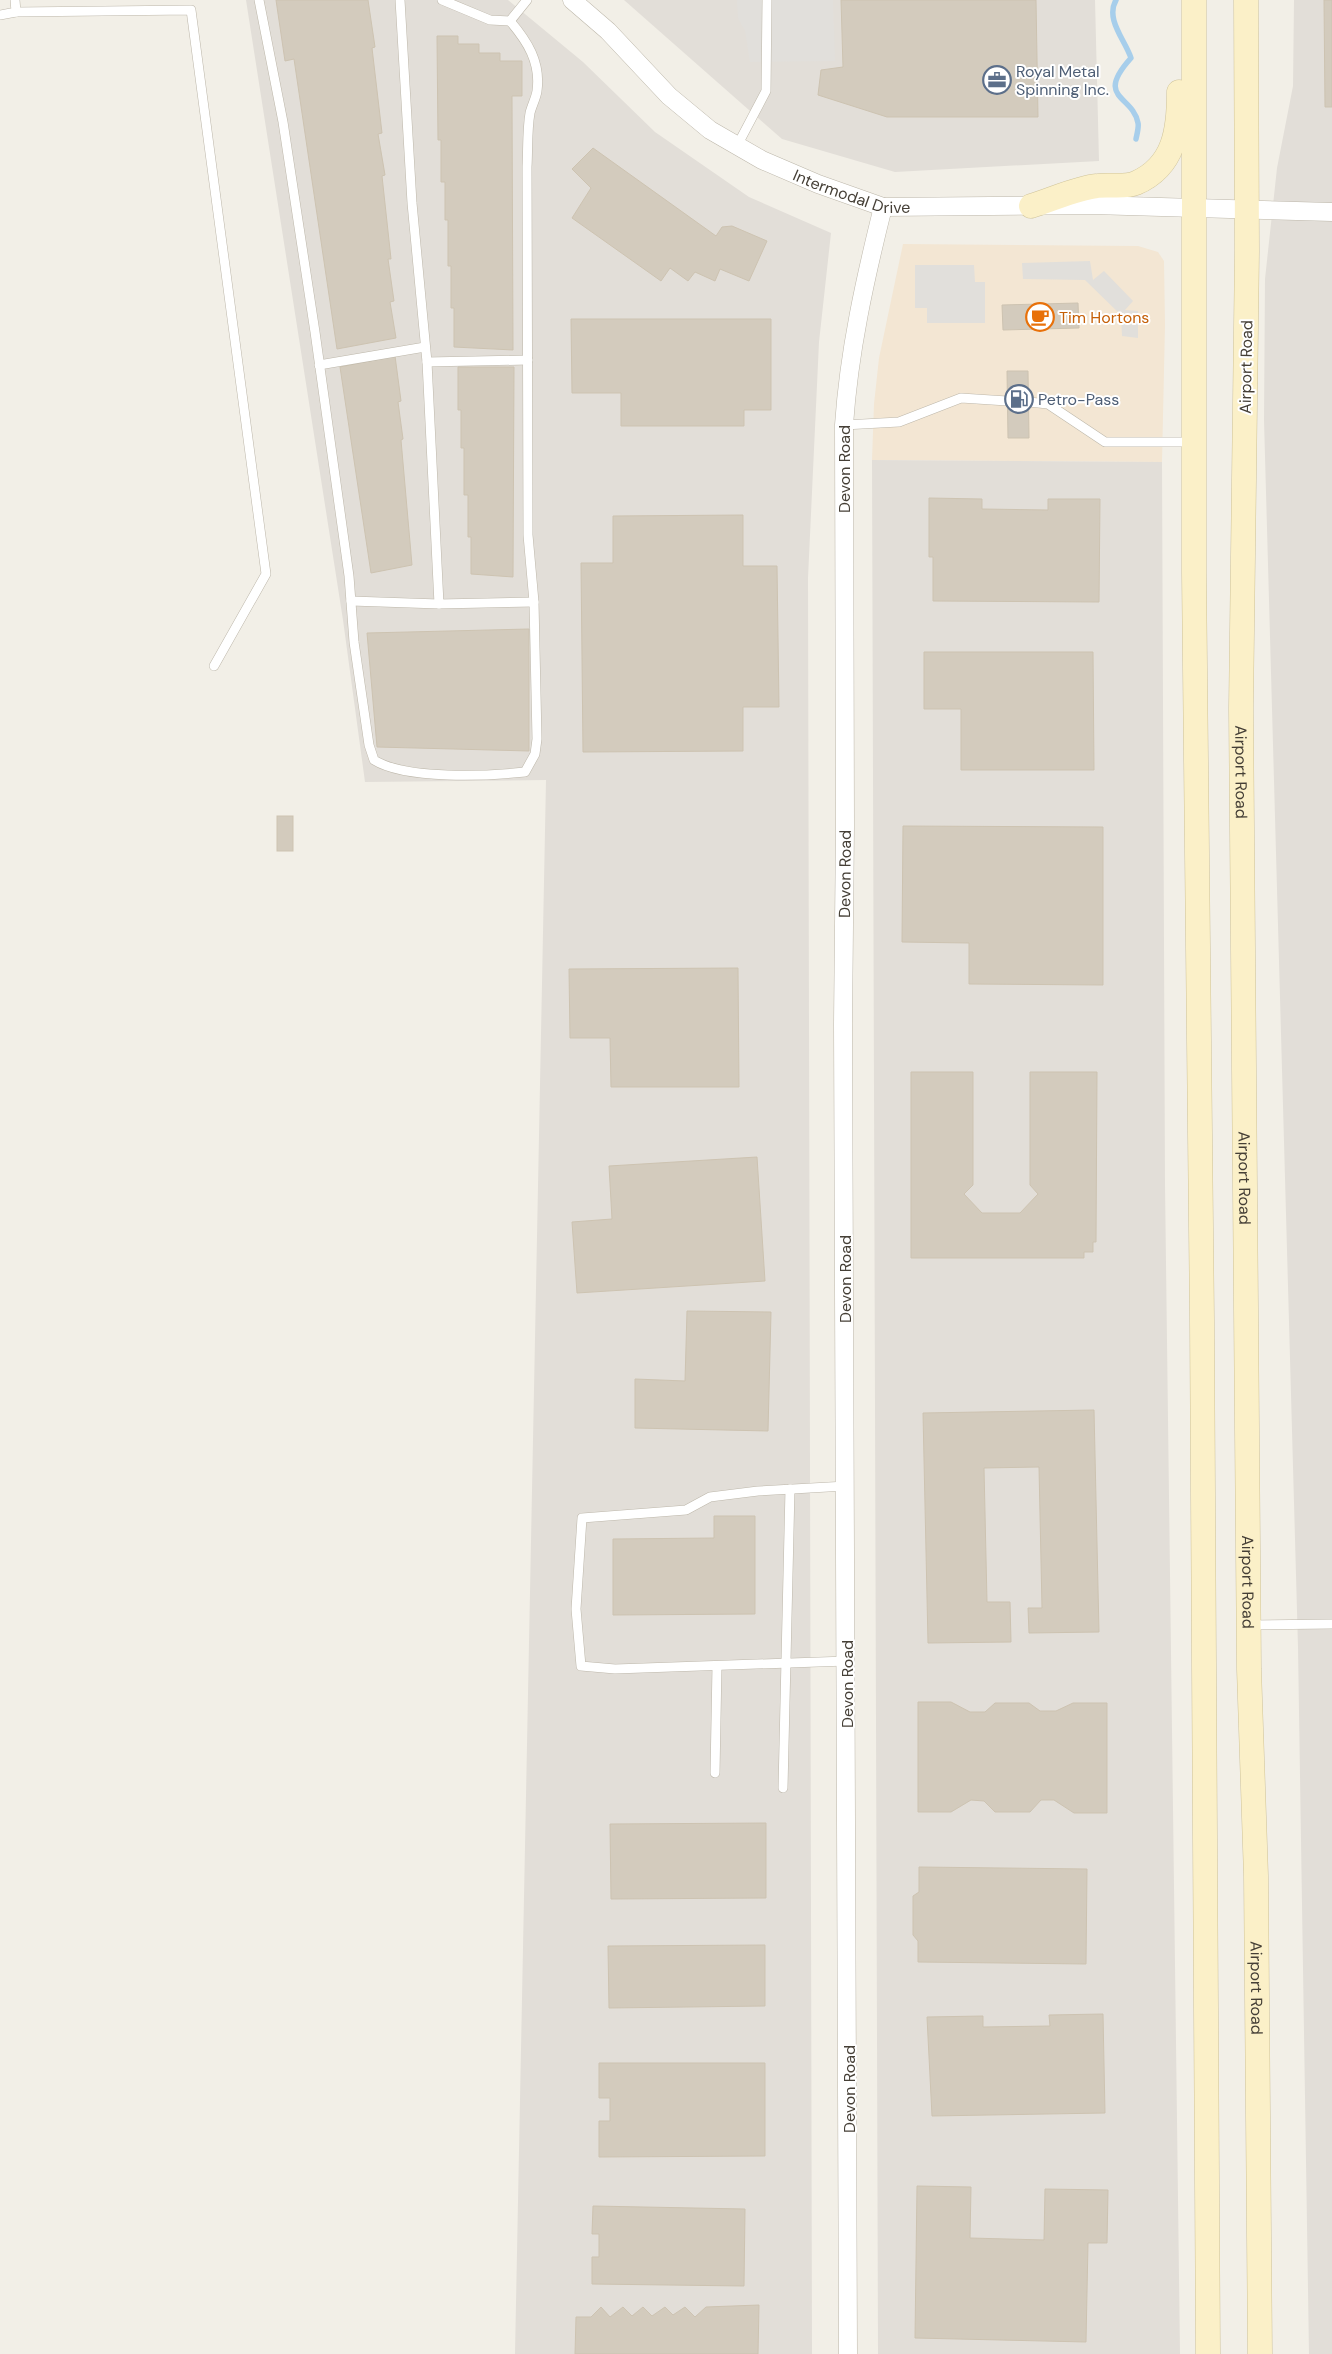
<svg xmlns="http://www.w3.org/2000/svg" width="1332" height="2354" viewBox="0 0 1332 2354" font-family="'DM Sans',sans-serif">
<style>
.commercial{fill:#f3e6d3}
.industrial{fill:#e2ded8}
.parking{fill:#e1dfdb}
.lines{fill:none;stroke-linecap:round;stroke-linejoin:round}
.stream{stroke:#a7ceeb;stroke-width:5.5}
.building{fill:#d3cbbd;stroke:#cdc3b1}
.service-casing{stroke:#bdb7aa;stroke-width:10}
.minor-casing{stroke:#bdb7aa;stroke-width:19}
.secondary-casing{stroke:#cfc399;stroke-width:25}
.service{stroke:#fff;stroke-width:9}
.minor{stroke:#fff;stroke-width:18}
.secondary{stroke:#fbf0c8;stroke-width:24}
.labels{text-anchor:middle;dominant-baseline:central;stroke-width:4;stroke-linejoin:round;paint-order:stroke}
.service-label{font-size:16px;fill:#4e5e75;stroke:#fff;text-anchor:start}
.street-label{font-size:16px;fill:#453f36;stroke:#fff}
.food-label{font-size:16px;fill:#c56008;stroke:#fff;text-anchor:start}
</style>
<rect width="100%" height="100%" fill="#f2efe7"/>
<!-- commercial -->
<polygon class="commercial" points="903,244 1138,246 1158,252 1164,261 1165,325 1162,462 872,460 874,404 879,358"/>
<!-- industrial -->
<g class="industrial">
<polygon points="246,0 508,0 583,62 655,132 749,197 831,233 819,342 808,578 812,2354 515,2354 546,780 365,782 343,620"/>
<polygon points="624,0 1095,0 1099,161 895,172 782,139"/>
<polygon points="1294,0 1332,0 1332,2354 1309,2354 1298,1647 1264,420 1265,279 1277,168 1293,86"/>
<polygon points="872,460 1162,462 1165,1185 1180,2354 878,2354"/>
</g>
<!-- parking -->
<g class="parking">
<polygon points="737,0 833,0 835,61 750,62 745,31 738,18"/>
<polygon points="1090,261 1093,280 1104,271 1133,301 1125,310 1138,311 1138,338 1122,336 1121,315 1085,280 1023,279 1022,263"/>
<polygon points="915,265 974,265 975,282 985,282 985,323 927,323 927,308 915,308"/>
</g>
<g class="lines">
<!-- stream -->
<path class="stream" d="M1116 0C1105 19 1125 40 1131 58 1094 99 1133 95 1138 123 1139 127 1137 134 1136 139"/>
</g>
<!-- building -->
<g class="building">
<polygon points="276,0 368,0 375,47 372,48 382,133 378,134 385,175 382,176 391,259 388,259 394,301 390,302 396,338 337,349 294,59 285,61"/>
<polygon points="841,0 1036,0 1038,117 887,117 818,95 821,70 843,67"/>
<polygon points="1324,0 1332,0 1332,107 1325,107"/>
<polygon points="437,36 458,36 458,44 479,44 479,53 500,53 500,61 522,61 522,96 512,96 513,350 454,347 454,308 451,308 451,266 448,266 448,220 445,220 445,182 441,182 441,140 438,140"/>
<polygon points="593,148 716,236 722,227 732,226 767,241 749,281 720,269 715,281 695,272 688,281 670,268 661,281 572,218 591,188 572,169"/>
<polygon points="1078,303 1079,328 1003,330 1002,305"/>
<polygon points="571,319 771,319 771,410 744,410 744,426 621,426 621,393 572,393"/>
<polygon points="395,356 401,401 398,402 403,439 401,440 412,565 371,573 340,367"/>
<polygon points="458,367 514,367 513,577 471,574 471,537 468,537 468,495 464,495 464,448 461,448 461,410 458,410"/>
<polygon points="1007,371 1028,371 1029,438 1008,438"/>
<polygon points="929,498 982,499 982,509 1048,510 1048,499 1100,499 1099,602 933,601 933,557 929,557"/>
<polygon points="743,515 743,566 777,566 779,707 743,707 743,751 583,752 581,563 613,563 613,516"/>
<polygon points="529,629 529,751 377,747 367,633"/>
<polygon points="924,652 1093,652 1094,770 961,770 961,709 924,709"/>
<rect x="277" y="816" width="16" height="35"/>
<polygon points="903,826 1103,827 1103,985 969,984 969,943 902,942"/>
<polygon points="738,968 739,1087 611,1087 610,1038 570,1038 569,969"/>
<polygon points="911,1072 973,1072 973,1185 964,1194 982,1213 1020,1213 1038,1194 1030,1185 1030,1072 1097,1072 1096,1242 1093,1242 1093,1252 1084,1252 1084,1258 911,1258"/>
<polygon points="757,1157 765,1281 577,1293 572,1222 612,1219 609,1166"/>
<polygon points="687,1311 771,1312 768,1431 635,1428 635,1379 685,1381"/>
<polygon points="1094,1410 1099,1632 1029,1633 1028,1608 1042,1608 1039,1467 984,1468 987,1602 1010,1602 1011,1642 928,1643 923,1413"/>
<polygon points="714,1516 755,1516 755,1614 613,1615 613,1539 714,1538"/>
<polygon points="918,1702 951,1702 970,1712 985,1712 995,1703 1029,1703 1040,1711 1056,1711 1073,1703 1107,1703 1107,1813 1074,1813 1054,1800 1041,1800 1030,1812 995,1812 984,1801 971,1800 951,1812 918,1812"/>
<polygon points="766,1823 766,1898 611,1899 610,1824"/>
<polygon points="919,1867 1087,1869 1086,1964 918,1962 918,1941 913,1935 913,1896 919,1892"/>
<polygon points="765,1945 765,2006 609,2008 608,1946"/>
<polygon points="1103,2014 1105,2113 932,2116 927,2017 983,2016 983,2027 1050,2026 1049,2015"/>
<polygon points="599,2063 765,2063 765,2156 599,2157 599,2121 610,2121 610,2098 599,2098"/>
<polygon points="917,2186 971,2187 970,2238 1044,2240 1045,2189 1108,2190 1107,2243 1088,2243 1086,2342 915,2338"/>
<polygon points="593,2206 745,2209 744,2286 592,2284 592,2257 599,2257 599,2234 592,2234"/>
<polygon points="759,2305 758,2354 575,2354 576,2317 591,2317 601,2307 610,2317 623,2307 632,2316 643,2307 652,2316 665,2307 673,2315 685,2307 695,2317 706,2307"/>
</g>
<g class="lines">
<defs>
<g id="service">
<path d="M259 0 283 122 315 332 349 576 354 642 369 745 374 760C406 780 487 776 525 772L535 754 537 739 534 602 528 535 527 167C528 150 527 130 530 113 532 105 536 98 537 91 541 62 527 41 510 21"/>
<polyline points="400,0 412,203 427,362 439,604 534,602"/>
<polyline points="442,0 490,20 510,21 527,0"/>
<polyline points="16,12 191,10 266,574 214,666"/>
<polyline points="0,15 16,12 15,0"/>
<polyline points="737,146 766,91 767,0"/>
<polyline points="427,362 528,360"/>
<polyline points="319,365 425,347"/>
<polyline points="1029,402 1048,404 1105,442 1193,442"/>
<polyline points="844,425 899,422 961,398 1007,401"/>
<polyline points="351,601 439,604"/>
<polyline points="846,1486 758,1491 710,1497 686,1510 582,1518 576,1609 581,1666 615,1669 847,1661"/>
<polyline points="1250,1625 1332,1624"/>
<polyline points="715,1773 717,1666"/>
<polyline points="783,1788 790,1489"/>
</g>
<g id="minor">
<path id="s1" d="M572 0 608 31 669 96 710 130 762 160 818 184 883 207 1093 205 1332 212"/>
<path id="s2" d="M848 2354 843 1024 845 826 844 425C849 351 865 279 883 207"/>
</g>
<g id="secondary">
<polyline points="1194,0 1194,573 1202,1320 1208,2354"/>
<path id="s3" d="M1246 0 1247 251 1241 708 1249 1669 1256 1876 1260 2354"/>
<path d="M1031 206C1052 200 1076 188 1097 186 1110 184 1124 188 1136 183 1175 166 1179 129 1179 92"/>
</g>
</defs>
<!-- service casing -->
<use href="#service" class="service-casing"/>
<!-- minor casing -->
<use href="#minor" class="minor-casing"/>
<!-- secondary casing -->
<use href="#secondary" class="secondary-casing"/>
<!-- service -->
<use href="#service" class="service"/>
<!-- minor -->
<use href="#minor" class="minor"/>
<!-- secondary -->
<use href="#secondary" class="secondary"/>
</g>
<!-- icons -->
<defs>
<symbol id="office-ring" viewBox="-11 -11 22 22"><circle r="9.5" fill="#fff" stroke="#5c6f8a" stroke-width="1.5"/><path d="M-6-3h4V-5.5h4V-3h4V5H-6ZM-1-4.5V-3h2v-1.5ZM-6 0V1H6V0Z" fill="#5c6f8a"/></symbol>
<symbol id="cafe-ring" viewBox="-11 -11 22 22"><circle r="9.5" fill="#fff" stroke="#e8710a" stroke-width="1.5"/><path d="M-5.5-4.5H6V0H3Q3 3.5 0 3.5H-2.5Q-5.5 3.5-5.5 0ZM3-3.2v2h1.7v-2ZM-6 4.5H4V6H-6Z" fill="#e8710a"/></symbol>
<symbol id="fuel-ring" viewBox="-11 -11 22 22"><circle r="9.5" fill="#fff" stroke="#5c6f8a" stroke-width="1.5"/><path d="M-5.5-6h7V0h2V4h1.3V-2.5L3-4.5l.8-.8L6-3V5H2.5V1h-1V6h-7ZM-4.2-4.7v3.2H.2V-4.7Z" fill="#5c6f8a"/></symbol>
</defs>
<g fill-rule="evenodd">
<use href="#office-ring" x="981" y="64" width="32" height="32"/>
<use href="#cafe-ring" x="1024" y="301" width="32" height="32"/>
<use href="#fuel-ring" x="1003" y="383" width="32" height="32"/>
</g>
<g class="labels">
<!-- service labels -->
<g class="service-label">
<text x="1016" y="71">Royal Metal<tspan x="1016" dy="18">Spinning Inc.</tspan></text>
<text x="1038" y="399">Petro-Pass</text>
</g>
<!-- street labels -->
<g class="street-label">
<text stroke="none"><textPath href="#s1" startOffset="346">Intermodal Drive</textPath></text>
<text transform="translate(1246 367) rotate(-89)">Airport Road</text>
<text transform="translate(844 469) rotate(-90)">Devon Road</text>
<text stroke="none"><textPath href="#s3" startOffset="772">Airport Road</textPath></text>
<text stroke="none"><textPath href="#s2" startOffset="1480">Devon Road</textPath></text>
<text stroke="none"><textPath href="#s3" startOffset="1178">Airport Road</textPath></text>
<text transform="translate(845 1279) rotate(-90)">Devon Road</text>
<text stroke="none"><textPath href="#s3" startOffset="1582">Airport Road</textPath></text>
<text transform="translate(847 1684) rotate(-90)">Devon Road</text>
<text stroke="none"><textPath href="#s3" startOffset="1988">Airport Road</textPath></text>
<text transform="translate(849 2089) rotate(-90)">Devon Road</text>
</g>
<!-- food labels -->
<g class="food-label">
<text x="1059" y="317">Tim Hortons</text>
</g>
</g>
</svg>
